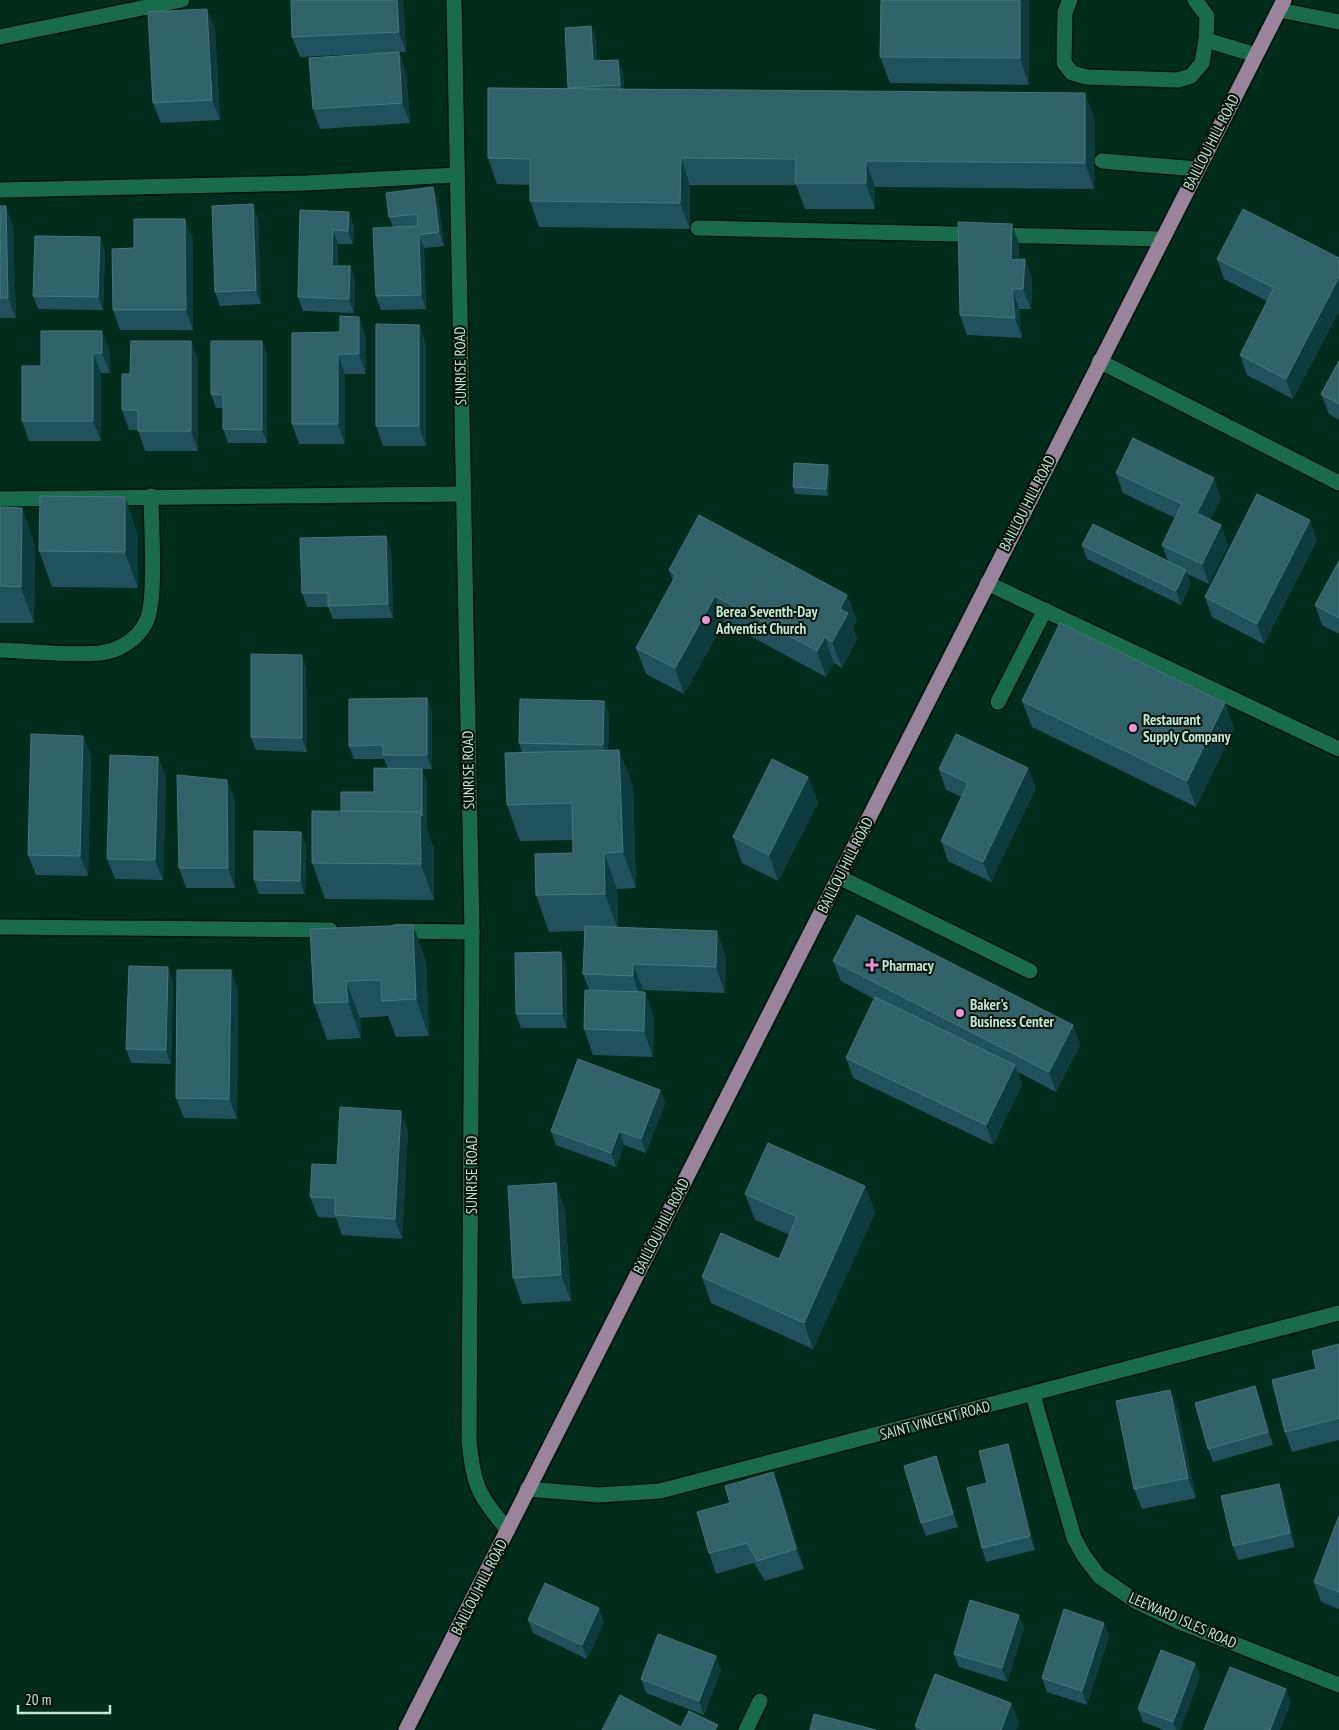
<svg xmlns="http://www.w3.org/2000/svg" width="1339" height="1730" viewBox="0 0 1339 1730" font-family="'PT Sans Narrow',sans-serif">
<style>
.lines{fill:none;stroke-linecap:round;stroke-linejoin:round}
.minor-casing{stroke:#001208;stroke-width:18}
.major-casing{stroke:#001208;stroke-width:18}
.minor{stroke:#186c4b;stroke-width:15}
.major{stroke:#9a849b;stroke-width:15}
.wall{fill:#20515d}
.shaded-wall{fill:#0c3c3d}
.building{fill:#316169;stroke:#48767a}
.poi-dot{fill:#f591d2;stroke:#001208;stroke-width:2}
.labels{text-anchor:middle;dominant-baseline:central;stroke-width:4;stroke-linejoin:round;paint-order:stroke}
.street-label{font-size:15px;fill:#c1e7d2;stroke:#001208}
.poi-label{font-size:15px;font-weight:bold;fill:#c1e7d2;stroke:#001208;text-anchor:start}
</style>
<rect width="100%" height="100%" fill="#002c1b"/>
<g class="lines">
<defs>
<g id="minor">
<path d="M454 0 472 932 469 1440C473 1484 478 1496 508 1530"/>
<polyline points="1070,0 1065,12 1064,63 1072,73 1087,77 1178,80 1191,76 1202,63 1206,40 1207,16 1195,0"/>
<polyline points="1279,10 1339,22"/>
<polyline points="0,37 182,0"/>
<polyline points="1206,40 1256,55"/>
<polyline points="1102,161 1197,169"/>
<polyline points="0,190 307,183 456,175"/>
<polyline points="698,228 1161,239"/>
<polyline points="1099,361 1339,483"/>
<polyline points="0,499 463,494"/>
<polyline points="987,583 1339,749"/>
<path d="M0 650C33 651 68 656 100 653 119 651 138 639 146 622 157 601 151 523 151 496"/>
<polyline points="998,702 1045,610"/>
<polyline points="839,877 1030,971"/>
<polyline points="0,927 330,930"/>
<polyline points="396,931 472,932"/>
<polyline points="1033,1395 1074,1538 1084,1556 1099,1576 1137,1602 1177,1621 1339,1685"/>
<polyline points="527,1489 599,1495 660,1491 1339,1313"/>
<polyline points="746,1730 760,1701"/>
</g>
<polyline id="major" points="406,1730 1284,0"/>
</defs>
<!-- minor casing -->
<use href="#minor" class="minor-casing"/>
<!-- major casing -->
<use href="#major" class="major-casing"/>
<!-- minor -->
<use href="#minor" class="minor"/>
<!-- major -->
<use href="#major" class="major"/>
</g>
<!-- wall -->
<g class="wall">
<polygon points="291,0 403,0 406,52 399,52 406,72 410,123 320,129 313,109 378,53 300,57 292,37"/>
<polygon points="881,0 1029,0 1029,85 890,83 880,57"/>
<polygon points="591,26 596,40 597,60 618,60 623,73 624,89 1095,119 1094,189 875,187 875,209 805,209 796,185 690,185 690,229 539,227 530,201 530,185 497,184 488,158 568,89 568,88"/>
<polygon points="215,29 220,120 161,123 153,103"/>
<polygon points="433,187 438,201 444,246 424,248 426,309 381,310 376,296 393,227 389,217"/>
<polygon points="0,206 13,226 16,318 0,318"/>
<polygon points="300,210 354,226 353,244 338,244 338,266 350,266 355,280 354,313 303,311 298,297"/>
<polygon points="258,218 261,304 220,306 215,292"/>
<polygon points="193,239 193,330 120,330 113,310"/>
<polygon points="1019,244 1019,259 1025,259 1032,279 1031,309 1019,309 1022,338 967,335 960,315"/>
<polygon points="105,251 103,310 38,309 33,296"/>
<polygon points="1339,258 1339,311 1293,399 1247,375 1240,355 1267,301 1224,279 1217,259"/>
<polygon points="419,325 426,345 426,446 383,446 376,426"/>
<polygon points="41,331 110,351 110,373 101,373 101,441 29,441 22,421 41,366"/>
<polygon points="292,333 366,337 366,374 345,374 345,444 299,444 292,424"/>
<polygon points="191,341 198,361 198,451 145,451 138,430 129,430 122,410 130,374"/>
<polygon points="262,341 267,354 267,443 228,443 223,429 223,408 216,408 211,394"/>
<polygon points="1339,361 1339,420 1329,414 1321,394"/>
<polygon points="828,465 830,472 828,496 795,494 793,487"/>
<polygon points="1116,473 1221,498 1210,520 1228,545 1209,584 1187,574 1191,583 1181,605 1087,559 1082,545 1168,561 1162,545 1175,518 1123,493"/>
<polygon points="0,507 35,544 34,623 0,623"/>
<polygon points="138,534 138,588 52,587 39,551"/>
<polygon points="1317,540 1264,644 1212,617 1205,597"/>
<polygon points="391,549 393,618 333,619 328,607 307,607 302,593"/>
<polygon points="1339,561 1339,634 1322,625 1315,605"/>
<polygon points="669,570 847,595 857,621 853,628 857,639 842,668 834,663 826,677 724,622 684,694 646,674 636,648 673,581"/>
<polygon points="302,655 306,669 307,752 256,750 251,737"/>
<polygon points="427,698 432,712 432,769 396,769 427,783 427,829 434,849 434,900 325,899 312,863 341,811 374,792 388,769 384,759 354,759 349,746"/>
<polygon points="604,701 609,715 608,751 619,750 633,787 636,888 617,889 618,927 726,957 725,993 643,990 642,992 645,992 654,1018 653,1057 593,1055 584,1029 589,990 583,974 585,931 549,932 536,895 573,853 573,840 520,841 507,805 522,753 519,743"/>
<polygon points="1022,701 1225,703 1234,729 1196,807 1032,727"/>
<polygon points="83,736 91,756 88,876 36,875 28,855"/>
<polygon points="158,757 166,777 163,880 115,879 107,859"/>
<polygon points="939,769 1036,788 991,882 948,861 941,841 962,797 946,790"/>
<polygon points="808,777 818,803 778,881 742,863 733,837"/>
<polygon points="235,800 235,888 186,888 179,868"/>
<polygon points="301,832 306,846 305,894 259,894 254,880"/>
<polygon points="310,929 426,961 429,1036 396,1037 388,1016 360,1018 361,1038 327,1040 314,1003"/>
<polygon points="561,952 566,966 567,1028 521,1028 516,1014"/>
<polygon points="833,961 1073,1025 1080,1045 1056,1092 1018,1072 1022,1085 993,1145 853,1078 846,1058 874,999 841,981"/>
<polygon points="173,981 171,1064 131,1063 126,1049"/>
<polygon points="238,990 237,1119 184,1118 176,1098"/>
<polygon points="660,1090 665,1103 646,1153 624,1145 616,1167 556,1145 551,1131"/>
<polygon points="408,1131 402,1239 342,1235 336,1218 318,1217 310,1197 337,1165"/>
<polygon points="865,1186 875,1213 813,1349 711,1303 702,1277 779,1259 790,1235 755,1220 745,1194"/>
<polygon points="565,1209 571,1301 522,1304 513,1278"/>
<polygon points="1339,1344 1339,1440 1292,1452 1285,1432"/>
<polygon points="1255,1386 1260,1400 1273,1445 1213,1462 1208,1449"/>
<polygon points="1170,1390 1178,1411 1196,1498 1142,1509 1134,1489"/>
<polygon points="1012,1458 1035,1550 986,1562 982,1548 987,1483"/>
<polygon points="941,1470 958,1527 926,1536 921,1523"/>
<polygon points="1279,1484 1284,1497 1295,1547 1238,1560 1233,1546"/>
<polygon points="781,1492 804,1569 765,1581 754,1563 716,1574 709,1553"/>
<polygon points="1339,1516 1339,1609 1321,1602 1314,1582"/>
<polygon points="1019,1615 1024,1628 1007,1682 959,1667 954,1654"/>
<polygon points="528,1620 604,1622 587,1659 533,1633"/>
<polygon points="1109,1636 1087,1705 1047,1692 1042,1678"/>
<polygon points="1195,1663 1200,1676 1180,1730 1164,1730 1143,1722 1138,1709"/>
<polygon points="721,1670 704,1715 646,1693 641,1679"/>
<polygon points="1011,1703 1019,1723 1016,1730 916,1730 915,1726"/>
</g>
<!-- shaded-wall -->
<g class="shaded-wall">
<polygon points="397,0 403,0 406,52 399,32"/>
<polygon points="1020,0 1029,0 1029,85 1020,58"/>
<polygon points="207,9 215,29 220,120 212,100"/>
<polygon points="591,26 596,40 598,74 593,61"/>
<polygon points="399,52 406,72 410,123 402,103"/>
<polygon points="618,60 623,73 625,99 620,85"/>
<polygon points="1085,93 1095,119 1094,189 1085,163"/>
<polygon points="681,158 690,185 690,229 680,203"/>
<polygon points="866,161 875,187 875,209 866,183"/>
<polygon points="433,187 438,201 444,246 439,232"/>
<polygon points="253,204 258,218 261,304 256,290"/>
<polygon points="6,206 13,226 16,318 8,298"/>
<polygon points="349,212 354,226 353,244 348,231"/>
<polygon points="185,219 193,239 193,330 186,310"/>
<polygon points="1012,224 1019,244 1018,280 1011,260"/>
<polygon points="333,230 338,244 337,279 332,266"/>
<polygon points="419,235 424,248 426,309 421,295"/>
<polygon points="100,237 105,251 103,310 98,297"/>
<polygon points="1025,259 1032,279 1031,309 1023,289"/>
<polygon points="350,266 355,280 354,313 349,299"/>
<polygon points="1339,277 1339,311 1293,399 1286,379"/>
<polygon points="1012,289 1019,309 1022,338 1015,318"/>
<polygon points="359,317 366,337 366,374 359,354"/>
<polygon points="419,325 426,345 426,446 419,426"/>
<polygon points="102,331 110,351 110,373 102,353"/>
<polygon points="191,341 198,361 198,451 191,431"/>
<polygon points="262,341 267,354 267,443 262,430"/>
<polygon points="93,353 101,373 101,441 93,421"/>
<polygon points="338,354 345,374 345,444 338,424"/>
<polygon points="828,465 830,472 828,496 826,489"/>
<polygon points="1214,478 1221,498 1204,533 1197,513"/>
<polygon points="125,497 138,534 138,588 125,552"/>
<polygon points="22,508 35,544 34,623 21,587"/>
<polygon points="1310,520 1317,540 1264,644 1257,624"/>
<polygon points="1221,525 1228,545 1209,584 1202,564"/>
<polygon points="386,536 391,549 393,618 388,604"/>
<polygon points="1186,570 1191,583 1181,605 1176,591"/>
<polygon points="847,595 857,621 853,628 857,639 842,668 832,642 840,609"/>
<polygon points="715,596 724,622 684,694 675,668"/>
<polygon points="825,637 834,663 826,677 817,651"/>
<polygon points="302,655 306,669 307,752 302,738"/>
<polygon points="427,698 432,712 432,769 427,755"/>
<polygon points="604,701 609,715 608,759 603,745"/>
<polygon points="1225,703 1234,729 1196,807 1187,781"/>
<polygon points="83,736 91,756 88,876 80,856"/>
<polygon points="619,750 633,787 636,888 623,852"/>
<polygon points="158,757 166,777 163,880 155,860"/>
<polygon points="1028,768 1036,788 991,882 983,862"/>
<polygon points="422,769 427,783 427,829 434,849 434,900 421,864 420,812"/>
<polygon points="808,777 818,803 778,881 769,855"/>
<polygon points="227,780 235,800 235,888 228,868"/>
<polygon points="301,832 306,846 305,894 300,881"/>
<polygon points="604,853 617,889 618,930 605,894"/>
<polygon points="413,925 426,961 429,1036 416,999"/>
<polygon points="717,931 726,957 725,993 716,967"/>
<polygon points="561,952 566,966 567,1028 562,1014"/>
<polygon points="633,964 643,990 642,1002 633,976"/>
<polygon points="168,967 173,981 171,1064 166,1050"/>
<polygon points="231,970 238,990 237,1119 229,1099"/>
<polygon points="346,981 360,1018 361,1038 348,1002"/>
<polygon points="645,992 654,1018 653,1057 644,1031"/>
<polygon points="1073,1025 1080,1045 1056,1092 1049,1072"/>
<polygon points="1015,1065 1022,1085 993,1145 986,1125"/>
<polygon points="660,1090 665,1103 646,1153 641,1139"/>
<polygon points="401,1111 408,1131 402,1239 395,1219"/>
<polygon points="619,1131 624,1145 616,1167 611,1153"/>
<polygon points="556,1183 565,1209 571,1301 561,1275"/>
<polygon points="865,1186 875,1213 813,1349 804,1323"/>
<polygon points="1255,1386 1260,1400 1273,1445 1268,1432"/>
<polygon points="1170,1390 1178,1411 1196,1498 1188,1478"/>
<polygon points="1008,1444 1012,1458 1035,1550 1030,1536"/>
<polygon points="936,1456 941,1470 958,1527 953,1514"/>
<polygon points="773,1472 781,1492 804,1569 796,1549"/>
<polygon points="1279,1484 1284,1497 1295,1547 1290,1533"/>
<polygon points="599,1608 604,1622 587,1659 582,1645"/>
<polygon points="1019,1615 1024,1628 1007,1682 1002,1668"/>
<polygon points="1104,1623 1109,1636 1087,1705 1082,1691"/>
<polygon points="716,1656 721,1670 704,1715 699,1701"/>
<polygon points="1195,1663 1200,1676 1180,1730 1176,1730 1173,1722"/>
<polygon points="1286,1689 1291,1703 1280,1730 1270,1730"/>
<polygon points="1011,1703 1019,1723 1016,1730 1001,1730"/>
</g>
<!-- building -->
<g class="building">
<polygon points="291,0 397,0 399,32 292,37"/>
<polygon points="881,0 1020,0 1020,58 880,57"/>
<polygon points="207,9 212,100 153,103 148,12"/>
<polygon points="591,26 593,61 618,60 620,85 568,88 565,28"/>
<polygon points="399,52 402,103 313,109 309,58"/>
<polygon points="488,88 1085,93 1085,163 866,161 866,183 795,183 796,159 681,158 680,203 530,201 530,159 488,158"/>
<polygon points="433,187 439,232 419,235 421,295 376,296 373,228 418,226 417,214 389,217 386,193"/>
<polygon points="253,204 256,290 215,292 212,206"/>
<polygon points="0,206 6,206 8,298 0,298"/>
<polygon points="1243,209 1339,258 1339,277 1286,379 1240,355 1274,288 1217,259"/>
<polygon points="300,210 349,212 348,231 333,230 332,266 350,266 349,299 298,297"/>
<polygon points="134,219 185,219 186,310 113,310 112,249 134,248"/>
<polygon points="958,222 1012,224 1011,260 1025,259 1023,289 1012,289 1015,318 960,315"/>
<polygon points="35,236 100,237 98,297 33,296"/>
<polygon points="340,316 359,317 359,354 338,354 338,424 292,424 292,333 340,332"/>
<polygon points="376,324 419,325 419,426 376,426"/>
<polygon points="41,331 102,331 102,353 93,353 93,421 22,421 22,366 41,366"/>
<polygon points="131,341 191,341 191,431 138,431 138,410 122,410 122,374 130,374"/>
<polygon points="211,341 262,341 262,430 223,429 223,395 211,394"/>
<polygon points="1339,361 1339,404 1321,394"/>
<polygon points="1133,438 1214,478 1197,513 1221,525 1202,564 1162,545 1182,504 1116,473"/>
<polygon points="794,463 828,465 826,489 793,487"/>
<polygon points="1257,494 1310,520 1257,624 1205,597"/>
<polygon points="40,496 125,497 125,552 39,551"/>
<polygon points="0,507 22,508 21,587 0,586"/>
<polygon points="699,515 847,595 840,609 848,613 832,642 825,637 817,651 715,596 675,668 636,648 676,575 669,570"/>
<polygon points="1093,524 1186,570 1176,591 1082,545"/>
<polygon points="386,536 388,604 328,606 328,593 302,593 300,538"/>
<polygon points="1339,561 1339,618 1315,605"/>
<polygon points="1060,623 1225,703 1187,781 1022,701"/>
<polygon points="251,654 302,655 302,738 251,737"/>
<polygon points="427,698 427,755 383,755 383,745 349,746 349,699"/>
<polygon points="520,699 604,701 603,745 519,743"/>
<polygon points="31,734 83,736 80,856 28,855"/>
<polygon points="956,734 1028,768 983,862 941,841 968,783 939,769"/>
<polygon points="619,750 623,852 604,853 605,894 536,895 535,854 573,853 572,803 507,805 505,753"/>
<polygon points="110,755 158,757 155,860 107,859"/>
<polygon points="772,759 808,777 769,855 733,837"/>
<polygon points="374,768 422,769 422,816 420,812 341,811 341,792 374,792"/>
<polygon points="177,775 227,780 228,868 179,868"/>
<polygon points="312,811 420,812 421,864 312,863"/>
<polygon points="254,831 301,832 300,881 254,880"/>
<polygon points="857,915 1073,1025 1049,1072 833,961"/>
<polygon points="413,925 416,999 382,1001 381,980 346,981 348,1002 314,1003 310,929"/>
<polygon points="585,926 717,931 716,967 633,964 633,976 583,974"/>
<polygon points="561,952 562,1014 516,1014 515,953"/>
<polygon points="129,966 168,967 166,1050 126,1049"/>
<polygon points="177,970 231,970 229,1099 176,1098"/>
<polygon points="585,990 645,992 644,1031 584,1029"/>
<polygon points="875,997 1015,1065 986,1125 846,1058"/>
<polygon points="578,1059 660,1090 641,1139 619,1131 611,1153 551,1131"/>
<polygon points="340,1107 401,1111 395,1219 335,1215 335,1198 310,1197 312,1164 337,1165"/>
<polygon points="768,1143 865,1186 804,1323 702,1277 721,1233 779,1259 797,1217 745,1194"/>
<polygon points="556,1183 561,1275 513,1278 508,1186"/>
<polygon points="1339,1344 1339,1418 1285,1432 1272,1380 1316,1369 1312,1351"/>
<polygon points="1255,1386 1268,1432 1208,1449 1195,1403"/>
<polygon points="1170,1390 1188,1478 1134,1489 1116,1401"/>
<polygon points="1008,1444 1030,1536 982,1548 967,1488 987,1483 979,1451"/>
<polygon points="936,1456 953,1514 921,1523 904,1466"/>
<polygon points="773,1472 796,1549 757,1561 747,1543 709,1553 697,1512 730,1503 725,1486"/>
<polygon points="1279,1484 1290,1533 1233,1546 1221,1496"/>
<polygon points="1339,1516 1339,1592 1314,1582"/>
<polygon points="545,1583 599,1608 582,1645 528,1620"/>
<polygon points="970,1600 1019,1615 1002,1668 954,1654"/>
<polygon points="1064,1609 1104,1623 1082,1691 1042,1678"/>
<polygon points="658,1634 716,1656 699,1701 641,1679"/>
<polygon points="1161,1650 1195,1663 1173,1722 1138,1709"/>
<polygon points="1230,1667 1286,1689 1270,1730 1204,1730"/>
<polygon points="935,1674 1011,1703 1001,1730 925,1730 915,1726"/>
<polygon points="620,1695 681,1727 689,1711 718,1725 715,1730 602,1730"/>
<polygon points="814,1714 876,1730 810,1730"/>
</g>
<!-- markers -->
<g class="poi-dot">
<circle cx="706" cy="620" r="5"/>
<circle cx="1133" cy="728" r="5"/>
<path d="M869.5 957.5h5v5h5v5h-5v5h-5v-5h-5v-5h5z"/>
<circle cx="960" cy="1013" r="5"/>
</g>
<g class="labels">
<!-- street labels -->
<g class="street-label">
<text transform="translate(1211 142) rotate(-63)">BAILLOU HILL ROAD</text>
<text transform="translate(460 366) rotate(-91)">SUNRISE ROAD</text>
<text transform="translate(1027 503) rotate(-63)">BAILLOU HILL ROAD</text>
<text transform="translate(468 770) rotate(-91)">SUNRISE ROAD</text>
<text transform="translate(845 865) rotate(-63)">BAILLOU HILL ROAD</text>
<text transform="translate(471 1175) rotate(-90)">SUNRISE ROAD</text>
<text transform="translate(661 1226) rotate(-63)">BAILLOU HILL ROAD</text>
<text transform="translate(935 1420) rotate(-15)">SAINT VINCENT ROAD</text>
<text transform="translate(479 1587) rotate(-63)">BAILLOU HILL ROAD</text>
<text transform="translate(1183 1620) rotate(24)">LEEWARD ISLES ROAD</text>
</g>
<!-- poi labels -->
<g class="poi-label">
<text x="716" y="611">Berea Seventh-Day<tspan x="716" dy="17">Adventist Church</tspan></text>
<text x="1143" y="719">Restaurant<tspan x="1143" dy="17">Supply Company</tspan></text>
<text x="882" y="965">Pharmacy</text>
<text x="970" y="1004">Baker's<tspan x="970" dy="17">Business Center</tspan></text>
</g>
</g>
<!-- scale -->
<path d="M18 1705v8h92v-8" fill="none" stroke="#c1e7d2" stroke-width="2.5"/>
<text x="25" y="1705" font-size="15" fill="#c1e7d2" stroke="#001208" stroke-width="4" paint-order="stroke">20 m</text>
</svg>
